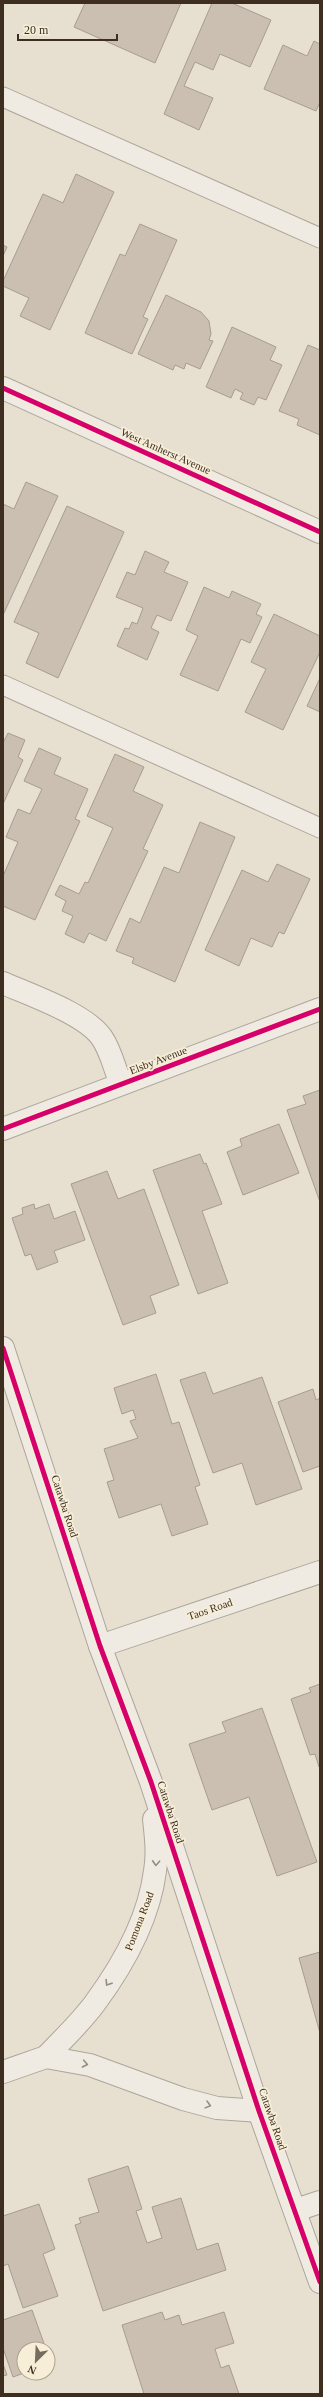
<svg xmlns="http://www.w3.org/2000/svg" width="323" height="2397" viewBox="0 0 323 2397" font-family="'Times New Roman',serif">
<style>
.building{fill:#cbbfb2;stroke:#a89c90}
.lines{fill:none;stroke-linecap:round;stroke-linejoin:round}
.service-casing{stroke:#ada599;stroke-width:21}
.minor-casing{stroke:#ada599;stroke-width:24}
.service{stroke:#efebe3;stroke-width:19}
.minor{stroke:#efebe3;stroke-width:22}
.cycleway-casing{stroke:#f7eed8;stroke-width:8}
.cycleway{stroke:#d6006c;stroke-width:5}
.oneway{stroke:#968c82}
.labels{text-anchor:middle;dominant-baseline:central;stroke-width:3.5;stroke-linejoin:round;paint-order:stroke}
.street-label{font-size:11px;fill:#3d2e20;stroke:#f7eed8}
</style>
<rect width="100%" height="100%" fill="#e7e0d1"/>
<!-- building -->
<g class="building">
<polygon points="85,3 181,3 155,63 74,27"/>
<polygon points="212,3 232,3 271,20 250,67 220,54 213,70 195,62 184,86 213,98 199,130 164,114"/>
<polygon points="314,41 320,44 320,102 316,111 264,89 283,45 307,56"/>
<polygon points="76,174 114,192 50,330 20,316 29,298 3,286 3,281 43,194 63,203"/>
<polygon points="140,224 177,240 143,317 148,319 132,354 85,333 120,254 125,256"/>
<polygon points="3,245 7,247 3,256"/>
<polygon points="166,295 201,312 209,321 211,334 209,340 213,341 200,369 186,363 184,369 175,365 173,370 138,354"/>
<polygon points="232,327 276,347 270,360 282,365 266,400 258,397 254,405 240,399 243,393 235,389 231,398 206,387"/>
<polygon points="308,345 320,350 320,435 297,425 299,419 279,411"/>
<polygon points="26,482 58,496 3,615 3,504 14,509"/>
<polygon points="67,506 124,532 58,678 26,663 39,633 14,622"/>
<polygon points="145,551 169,562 164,572 188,582 171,621 157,615 151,628 159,632 147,660 117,646 125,628 129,629 132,622 137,624 143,608 116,597 127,572 135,575"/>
<polygon points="204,587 229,598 232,591 261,604 256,614 262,617 250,643 241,639 218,691 180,675 198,636 186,630"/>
<polygon points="274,614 320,636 320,652 283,730 245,712 266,669 251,662"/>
<polygon points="320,678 320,712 307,706"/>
<polygon points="8,733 25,740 18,757 23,760 3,804 3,743"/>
<polygon points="39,748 61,758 54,774 88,789 75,819 80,821 35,920 3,906 3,876 18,842 6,837 18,809 30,814 42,789 24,781"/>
<polygon points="115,754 144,767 133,791 163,805 143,849 148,851 106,941 89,933 84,943 65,934 73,916 62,911 66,901 55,895 60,885 79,894 85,882 88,883 113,828 87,816"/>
<polygon points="200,822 235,837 175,982 132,963 134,958 116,951 130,918 140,923 164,867 179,873"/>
<polygon points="277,864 310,879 284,934 279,932 272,947 251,938 239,966 205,950 242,870 268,882"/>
<polygon points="320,1090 320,1202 287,1110 306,1104 303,1096"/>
<polygon points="279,1124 299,1173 243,1195 227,1152 242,1146 240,1139"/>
<polygon points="200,1154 204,1164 206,1163 222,1204 202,1211 228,1283 198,1294 153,1170"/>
<polygon points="107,1171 118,1199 144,1189 179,1285 150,1296 156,1313 123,1325 71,1184"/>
<polygon points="34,1204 35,1209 49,1204 54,1219 75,1211 85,1240 54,1251 58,1262 37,1270 31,1254 25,1256 12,1218 23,1214 22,1208"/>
<polygon points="205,1372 213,1394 262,1377 302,1489 256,1505 242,1463 213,1473 180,1380"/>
<polygon points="156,1374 172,1424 179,1422 200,1485 195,1487 208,1524 172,1536 161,1504 119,1518 107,1482 114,1480 104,1449 138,1438 130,1421 136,1419 133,1410 122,1414 114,1388"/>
<polygon points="313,1389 316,1400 320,1398 320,1466 303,1472 278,1402"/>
<polygon points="320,1684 320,1767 319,1767 315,1754 310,1755 291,1699 311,1692 309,1688"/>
<polygon points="262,1708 317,1862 277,1876 249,1797 212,1810 189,1744 226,1732 222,1722"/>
<polygon points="320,1952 320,2033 299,1958"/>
<polygon points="128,2166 142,2209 136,2211 147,2243 162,2238 152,2207 181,2198 197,2250 218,2243 226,2270 103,2311 75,2225 81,2223 79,2218 99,2212 88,2179"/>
<polygon points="39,2204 55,2249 43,2254 58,2296 23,2308 8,2264 3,2266 3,2216"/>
<polygon points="32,2310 46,2349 24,2349 24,2373 13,2377 3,2348 3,2320"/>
<polygon points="162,2312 165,2320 179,2315 182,2325 224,2312 234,2343 215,2349 221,2368 229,2365 239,2394 144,2394 122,2325"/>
<polygon points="48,2355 51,2364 48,2365"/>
<polygon points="3,2364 7,2375 3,2376"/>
</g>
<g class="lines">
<defs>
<g id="service">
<polyline points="3,97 320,238"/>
<polyline points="3,685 320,828"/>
</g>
<g id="minor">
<polyline points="3,388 320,532"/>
<path d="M3 983C30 995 86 1014 102 1038 111 1051 115 1070 121 1084"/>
<polyline points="3,1129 320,1009"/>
<polyline points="3,1348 100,1646 151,1782 259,2111 320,2282"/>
<polyline points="100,1646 320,1572"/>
<path d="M46 2057C63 2039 81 2022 95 2003 123 1965 149 1918 155 1871 158 1854 156 1837 154 1819"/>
<polyline points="3,2072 46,2057 90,2065 183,2099 217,2108 259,2111"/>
<polyline points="296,2210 320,2202"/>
</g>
</defs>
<!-- service casing -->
<use href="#service" class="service-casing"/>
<!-- minor casing -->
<use href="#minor" class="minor-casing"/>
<!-- service -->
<use href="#service" class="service"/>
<!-- minor -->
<use href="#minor" class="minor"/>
<defs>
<g id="cycleway">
<polyline points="3,388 320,532"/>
<polyline points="3,1129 320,1009"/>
<polyline points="3,1348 100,1646 151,1782 259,2111 320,2282"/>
</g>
</defs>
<!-- cycleway casing -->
<use href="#cycleway" class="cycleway-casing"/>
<!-- cycleway -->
<use href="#cycleway" class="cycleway"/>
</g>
<!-- one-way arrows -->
<defs><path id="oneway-chevron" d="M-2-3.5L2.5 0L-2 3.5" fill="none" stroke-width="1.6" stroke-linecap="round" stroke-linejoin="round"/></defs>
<g class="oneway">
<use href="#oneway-chevron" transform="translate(156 1863) rotate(93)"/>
<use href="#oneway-chevron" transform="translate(108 1983) rotate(122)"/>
<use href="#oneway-chevron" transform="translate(85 2064) rotate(11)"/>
<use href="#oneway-chevron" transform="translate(208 2105) rotate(15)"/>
</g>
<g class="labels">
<!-- street labels -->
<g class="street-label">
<text transform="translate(166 451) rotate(24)">West Amherst Avenue</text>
<text transform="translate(158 1060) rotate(-21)">Elsby Avenue</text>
<text transform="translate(65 1506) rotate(72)">Catawba Road</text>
<text transform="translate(210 1609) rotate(-19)">Taos Road</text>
<text transform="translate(171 1812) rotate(72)">Catawba Road</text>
<text transform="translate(139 1921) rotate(-69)">Pomona Road</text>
<text transform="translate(273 2119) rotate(71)">Catawba Road</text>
</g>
</g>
<!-- border -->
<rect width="323" height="2397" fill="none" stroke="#3d2e20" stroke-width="8"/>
<!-- north arrow -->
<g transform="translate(36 2361) rotate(204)"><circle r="19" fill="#f7eed8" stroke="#ada18e"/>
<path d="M0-3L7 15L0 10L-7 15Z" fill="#786c5e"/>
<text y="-6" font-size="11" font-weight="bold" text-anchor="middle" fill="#3d2e20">N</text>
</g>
<!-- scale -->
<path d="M18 34v6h99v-6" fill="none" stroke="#3d2e20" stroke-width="2"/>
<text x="24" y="34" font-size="12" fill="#3d2e20" stroke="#f7eed8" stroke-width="3" paint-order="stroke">20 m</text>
</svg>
